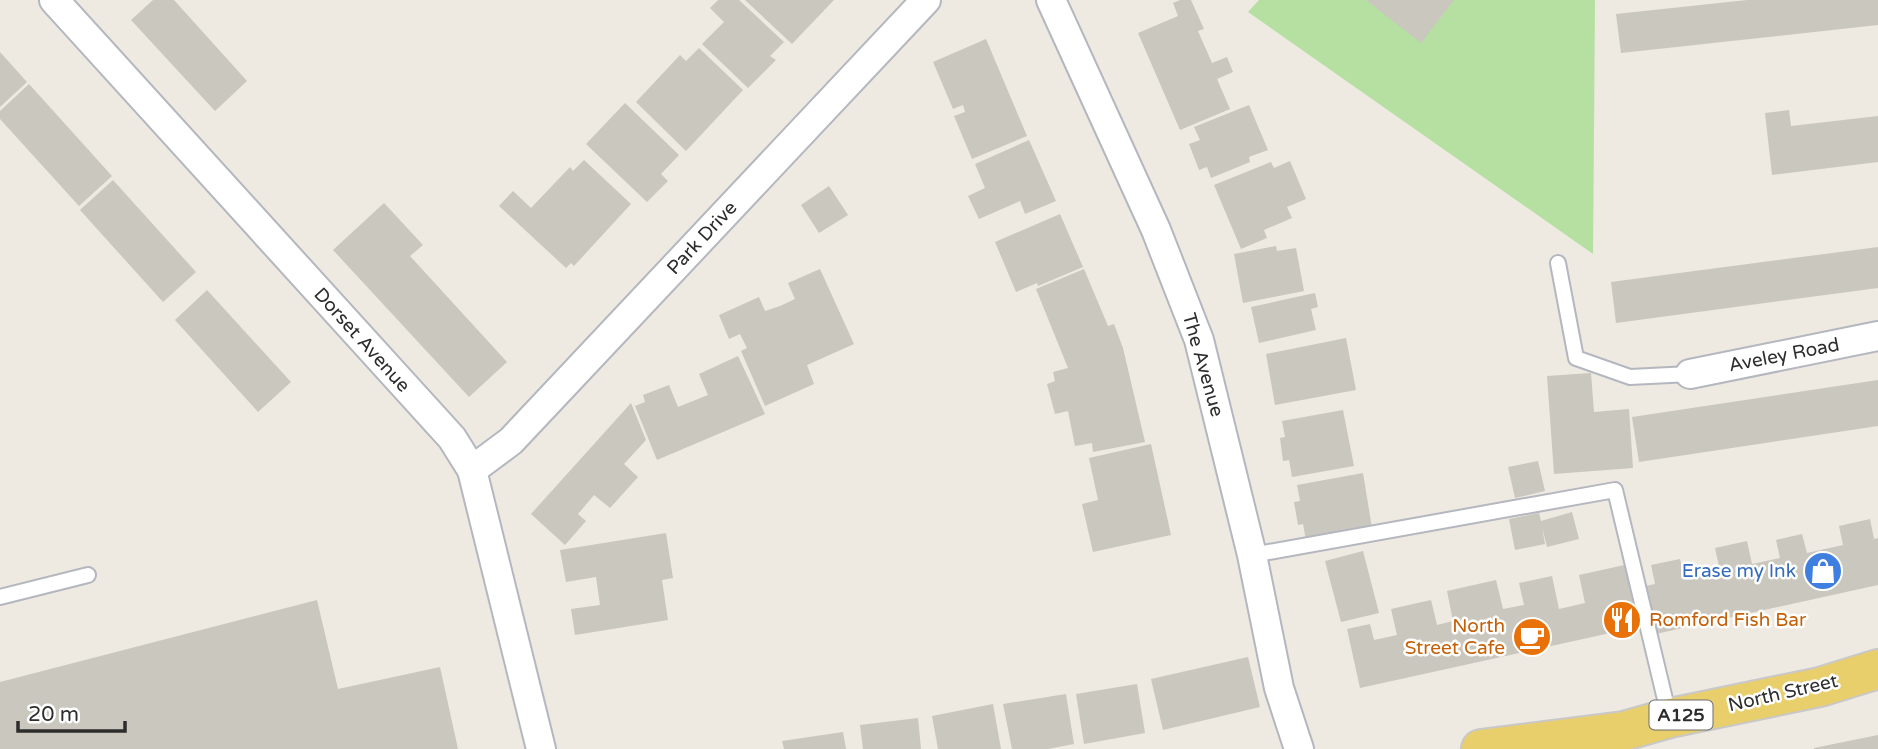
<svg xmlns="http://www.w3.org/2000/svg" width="1878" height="749" viewBox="0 0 1878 749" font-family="'Varela Round',sans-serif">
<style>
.green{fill:#b5e0a2}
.building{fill:#cac7bf}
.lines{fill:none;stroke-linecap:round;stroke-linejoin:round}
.service-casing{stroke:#b4b7bf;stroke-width:18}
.minor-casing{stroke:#b4b7bf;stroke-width:32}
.primary-casing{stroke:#c8c8c8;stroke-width:42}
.service{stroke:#fff;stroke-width:14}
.minor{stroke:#fff;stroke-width:28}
.primary{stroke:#e8cf6c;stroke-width:38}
.labels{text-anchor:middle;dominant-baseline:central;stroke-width:5;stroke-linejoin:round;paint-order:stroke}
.shield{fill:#fff;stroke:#6c6c6c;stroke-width:2}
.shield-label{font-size:18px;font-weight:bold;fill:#2d2d2d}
.street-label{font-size:19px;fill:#2d2d2d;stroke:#fff}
.shop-label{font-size:19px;fill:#366cbe;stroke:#fff;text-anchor:end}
.food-label{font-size:19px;fill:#c56008;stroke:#fff;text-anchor:start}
</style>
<rect width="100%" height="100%" fill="#eee9e1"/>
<!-- green -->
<polygon class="green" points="1259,0 1595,0 1593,254 1248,12"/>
<!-- building -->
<g class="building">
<polygon points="153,0 174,0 247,81 215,111 131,20"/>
<polygon points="718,0 739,0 784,42 770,56 776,60 748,88 702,44 724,22 710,8"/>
<polygon points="745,0 834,0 792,44"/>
<polygon points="1180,0 1191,0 1204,29 1198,31 1212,63 1227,57 1233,72 1217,79 1230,109 1180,130 1138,33 1178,16 1173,3"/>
<polygon points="1366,0 1454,0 1421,43"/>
<polygon points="1747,0 1878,0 1878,25 1621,53 1616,14"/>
<polygon points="986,39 1027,136 972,159 954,116 965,112 963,105 953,109 933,62"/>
<polygon points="699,48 743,90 686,151 636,102 680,55 686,61"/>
<polygon points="0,52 27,82 0,107"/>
<polygon points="29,84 112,176 79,206 0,119 0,111"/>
<polygon points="625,103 679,155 661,174 668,181 647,202 586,144"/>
<polygon points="1249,105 1268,150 1249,157 1250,162 1211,178 1207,167 1199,170 1189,144 1200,140 1194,127"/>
<polygon points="1789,110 1791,126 1878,116 1878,162 1772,175 1765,113"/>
<polygon points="1029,140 1056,201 1025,214 1020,201 979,219 968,196 985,188 975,164"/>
<polygon points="584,160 631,204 574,266 571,263 566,268 499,206 513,191 531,208 570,167 573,171"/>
<polygon points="1290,161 1306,199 1287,207 1292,218 1264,230 1267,238 1241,249 1214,185 1271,162 1274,168"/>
<polygon points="113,180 196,272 163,302 80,210"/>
<polygon points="829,186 848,215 819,233 801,205"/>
<polygon points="384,203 423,245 410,256 507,362 469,397 333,250"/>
<polygon points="1060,214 1083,267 1038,286 1037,283 1016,292 995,242"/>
<polygon points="1276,246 1277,251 1296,248 1304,291 1243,303 1234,254"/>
<polygon points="1878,247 1878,288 1616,323 1611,282"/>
<polygon points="820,269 854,344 807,365 814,384 765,406 741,351 747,348 740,334 729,339 719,315 759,297 765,311 780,306 795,299 788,283"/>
<polygon points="1084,269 1108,326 1114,324 1123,348 1145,442 1093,452 1092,443 1075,446 1068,411 1055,414 1047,384 1055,381 1053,372 1068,368 1036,289"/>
<polygon points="207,290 291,382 258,412 175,320"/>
<polygon points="1315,293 1318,307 1311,309 1316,330 1259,343 1251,307"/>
<polygon points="1346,338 1356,390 1275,405 1266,354"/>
<polygon points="738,356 765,414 657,460 635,406 645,402 643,395 669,385 678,407 708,395 699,374"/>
<polygon points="1591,373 1594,412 1629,409 1633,468 1554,474 1547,376"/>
<polygon points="1878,380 1878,426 1639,462 1632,417"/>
<polygon points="631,403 646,440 624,464 638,477 610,508 594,495 578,514 586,521 565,545 531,514"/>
<polygon points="1343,410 1354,466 1292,477 1289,460 1283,461 1280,438 1285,437 1282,421"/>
<polygon points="1151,444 1171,535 1093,552 1082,504 1098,500 1089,458"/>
<polygon points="1538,461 1545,491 1515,498 1508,467"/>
<polygon points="1363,473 1372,528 1306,540 1303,524 1298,525 1294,502 1300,501 1297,485"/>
<polygon points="1572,512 1579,539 1547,547 1542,527 1545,544 1515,550 1509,519 1539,513 1541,521"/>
<polygon points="1870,519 1874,539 1878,538 1878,585 1651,635 1641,587 1655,584 1651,565 1680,559 1685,579 1720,571 1715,548 1747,541 1752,564 1780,558 1776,540 1802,534 1807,553 1843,545 1839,526"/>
<polygon points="666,533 673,578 662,580 668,620 575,635 571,609 600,605 596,577 566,582 560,550"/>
<polygon points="1363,551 1379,613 1341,622 1325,561"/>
<polygon points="1629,564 1642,626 1360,688 1347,629 1370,624 1374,640 1397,635 1391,609 1431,600 1437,625 1453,621 1447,591 1496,580 1503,609 1524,605 1519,583 1552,576 1559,609 1585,603 1579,575"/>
<polygon points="317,600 338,689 440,667 458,749 0,749 0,682"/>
<polygon points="1248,657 1260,707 1163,730 1151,679"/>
<polygon points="1137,684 1145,733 1084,744 1076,694"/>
<polygon points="1066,694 1074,744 1048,749 1012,749 1003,704"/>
<polygon points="993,704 1001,749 938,749 932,716"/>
<polygon points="918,718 921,749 863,749 860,725"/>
<polygon points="843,732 846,749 784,749 782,741"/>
<polygon points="1878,735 1878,749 1814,749 1814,748"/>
</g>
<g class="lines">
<defs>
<g id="service">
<polyline points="1558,263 1576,358 1630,377 1690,374"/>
<polyline points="1252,555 1615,490 1669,716"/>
<polyline points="0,597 88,575"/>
</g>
<g id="minor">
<polyline points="54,0 452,438 472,470 541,749"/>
<polyline points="1051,0 1156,230 1199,340 1252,555 1279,688 1299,749"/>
<polyline points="1690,374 1878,336"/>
<polyline points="472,470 511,441 926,0"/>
</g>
<polyline id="primary" points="1481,749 1624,731 1670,718 1820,687 1878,669"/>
</defs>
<!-- service casing -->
<use href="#service" class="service-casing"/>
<!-- minor casing -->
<use href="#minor" class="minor-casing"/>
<!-- primary casing -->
<use href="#primary" class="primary-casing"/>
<!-- service -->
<use href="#service" class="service"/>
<!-- minor -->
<use href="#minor" class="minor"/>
<!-- primary -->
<use href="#primary" class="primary"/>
</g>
<!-- icons -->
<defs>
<symbol id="shop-disc" viewBox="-11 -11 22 22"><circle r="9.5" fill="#3f7fe0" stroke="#fff"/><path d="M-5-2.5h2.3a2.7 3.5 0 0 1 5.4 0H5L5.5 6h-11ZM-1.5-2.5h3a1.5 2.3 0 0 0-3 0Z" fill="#fff"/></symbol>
<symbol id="restaurant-disc" viewBox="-11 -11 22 22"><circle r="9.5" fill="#e8710a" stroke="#fff"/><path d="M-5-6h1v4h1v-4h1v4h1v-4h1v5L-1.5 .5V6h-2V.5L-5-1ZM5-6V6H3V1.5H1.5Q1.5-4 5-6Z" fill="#fff"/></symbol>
<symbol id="cafe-disc" viewBox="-11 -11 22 22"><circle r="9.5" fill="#e8710a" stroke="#fff"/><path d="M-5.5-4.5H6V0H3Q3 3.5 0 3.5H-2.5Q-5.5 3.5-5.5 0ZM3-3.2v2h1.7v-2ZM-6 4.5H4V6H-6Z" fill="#fff"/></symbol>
</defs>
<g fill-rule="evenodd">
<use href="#shop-disc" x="1801" y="549" width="44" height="44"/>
<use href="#restaurant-disc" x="1600" y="598" width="44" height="44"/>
<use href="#cafe-disc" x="1510" y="615" width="44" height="44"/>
</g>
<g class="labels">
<!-- shield labels -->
<rect class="shield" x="1649.5" y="700.5" width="63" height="29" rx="5"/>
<g class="shield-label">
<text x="1681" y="715">A125</text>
</g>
<!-- street labels -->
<g class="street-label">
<text transform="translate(702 238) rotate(-47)">Park Drive</text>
<text transform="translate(362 340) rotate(48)">Dorset Avenue</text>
<text transform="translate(1784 355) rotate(-11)">Aveley Road</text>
<text transform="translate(1203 365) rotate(74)">The Avenue</text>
<text transform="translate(1783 693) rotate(-13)">North Street</text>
</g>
<!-- shop labels -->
<g class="shop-label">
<text x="1796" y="571">Erase my Ink</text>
</g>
<!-- food labels -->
<g class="food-label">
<text x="1649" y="620">Romford Fish Bar</text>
<text x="1505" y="626" text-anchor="end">North<tspan x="1505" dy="22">Street Cafe</tspan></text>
</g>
</g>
<!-- scale -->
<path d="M18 721v10h107v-10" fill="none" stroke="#2d2d2d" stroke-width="3.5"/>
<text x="28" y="721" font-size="21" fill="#2d2d2d" stroke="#ffffff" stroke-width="5" paint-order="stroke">20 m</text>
</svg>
